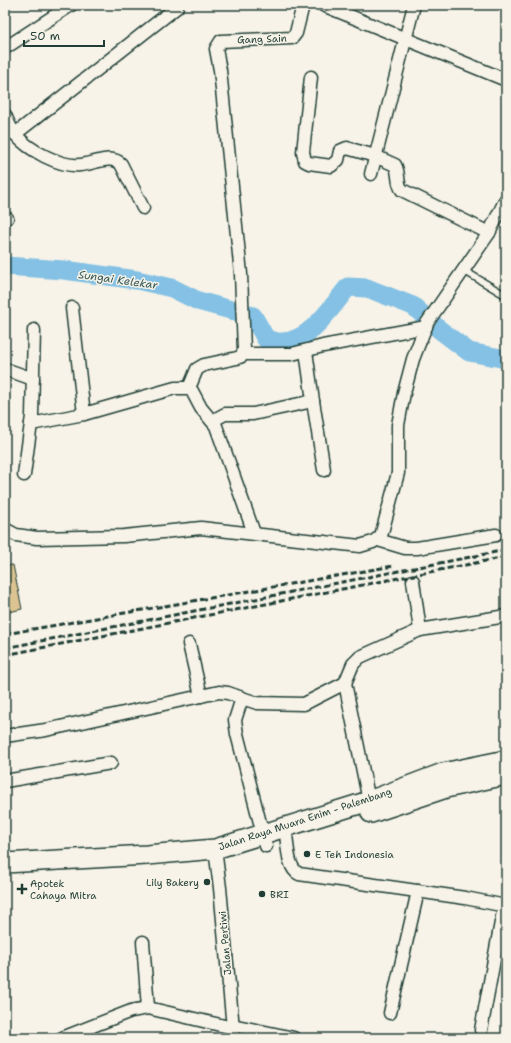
<svg xmlns="http://www.w3.org/2000/svg" width="511" height="1043" viewBox="0 0 511 1043" font-family="'Shantell Sans',sans-serif">
<style>
.lines{fill:none;stroke-linecap:round;stroke-linejoin:round}
.river{stroke:#84c1e4;stroke-width:19}
.building{fill:#dcc392;stroke:#1f3d34}
.lane-casing{stroke:#1f3d34;stroke-width:9}
.street-casing{stroke:#1f3d34;stroke-width:15}
.primary-casing{stroke:#1f3d34;stroke-width:22}
.lane{stroke:#f7f3e8;stroke-width:6}
.street{stroke:#f7f3e8;stroke-width:12}
.primary{stroke:#f7f3e8;stroke-width:19}
.rail{stroke:#1f3d34;stroke-width:3;stroke-dasharray:6 3;stroke-linecap:butt}
.poi-dot{fill:#1f3d34;stroke:#f7f3e8;stroke-width:1.5}
.labels{text-anchor:middle;dominant-baseline:central;stroke-width:3;stroke-linejoin:round;paint-order:stroke}
.street-label{font-size:10px;fill:#1f3d34;stroke:#f7f3e8}
.poi-label{font-size:10px;fill:#1f3d34;stroke:#f7f3e8;text-anchor:start}
.water-label{font-size:11px;font-style:italic;fill:#335757;stroke:#f7f3e8}
</style>
<rect width="100%" height="100%" fill="#f7f3e8"/>
<filter id="ink" filterUnits="userSpaceOnUse"><feTurbulence type="fractalNoise" baseFrequency=".025" numOctaves="2"/><feDisplacementMap in="SourceGraphic" scale="8" xChannelSelector="R" yChannelSelector="G"/><feConvolveMatrix kernelMatrix="1 2 1 2 8 2 1 2 1" color-interpolation-filters="sRGB"/></filter>
<g filter="url(#ink)">
<g class="lines">
<!-- river -->
<path class="river" d="M5 266 64 270 137 280 172 288 198 301 253 316 266 339C271 340 277 343 282 342 310 342 332 306 348 287L367 288 413 306 440 330 469 352 506 359"/>
</g>
<!-- building -->
<polygon class="building" points="13,565 22,609 5,613 5,566"/>
<g class="lines">
<defs>
<polyline id="lane" points="463,270 505,295"/>
<g id="street">
<polyline points="323,5 506,80"/>
<polyline points="5,48 71,5"/>
<path d="M311 77 303 152 305 161 309 163 331 166 338 160 340 151 347 148 375 156 395 165C400 174 396 182 402 190L489 233"/>
<path d="M5 115C8 122 10 128 15 134 28 150 60 167 80 165 94 164 111 154 121 164L143 208"/>
<polyline points="15,134 177,7"/>
<polyline points="371,174 414,5"/>
<polyline points="5,219 7,218"/>
<polyline points="72,308 84,414"/>
<polyline points="243,354 292,354 323,346 426,327"/>
<polyline points="5,369 33,379"/>
<polyline points="189,388 197,369 204,365 237,358 242,356 244,350 241,274 220,70 216,49 221,41 292,38 296,33 303,5"/>
<polyline points="313,401 324,470"/>
<polyline points="212,421 225,414 253,414 313,401 306,351"/>
<polyline points="31,424 84,414 175,388 189,388 192,391 201,408 216,426 254,533"/>
<polyline points="24,475 32,416 34,330"/>
<polyline points="5,529 16,535 37,538 124,536 201,528 360,546 373,542 381,536 398,473 398,425 404,393 413,359 427,323 489,233 506,199"/>
<polyline points="378,540 405,548 417,548 496,535"/>
<polyline points="420,630 506,616"/>
<polyline points="189,644 201,696"/>
<polyline points="345,683 369,801 372,807"/>
<polyline points="242,698 257,703 304,704 345,683 353,664 360,657 420,630 413,581"/>
<polyline points="5,736 46,730 219,692 228,693 242,698 235,720 237,734 266,846"/>
<polyline points="5,781 111,763"/>
<path d="M285 828C288 841 286 867 299 874L465 898 506 906"/>
<polyline points="215,849 220,888 233,1028 231,1038"/>
<polyline points="143,942 148,1008"/>
<polyline points="390,1013 418,891"/>
<polyline points="232,1025 294,1038"/>
<polyline points="481,1030 504,906"/>
<polyline points="62,1038 131,1011 148,1008 233,1028"/>
</g>
<g id="primary">
<polyline points="371,813 446,788 506,775"/>
<polyline points="5,863 147,855 215,849 369,801 443,773 506,760"/>
</g>
</defs>
<!-- lane casing -->
<use href="#lane" class="lane-casing"/>
<!-- street casing -->
<use href="#street" class="street-casing"/>
<!-- primary casing -->
<use href="#primary" class="primary-casing"/>
<!-- lane -->
<use href="#lane" class="lane"/>
<!-- street -->
<use href="#street" class="street"/>
<!-- primary -->
<use href="#primary" class="primary"/>
<!-- rail -->
<g class="rail">
<polyline points="5,634 393,566"/>
<polyline points="5,648 506,550"/>
<polyline points="5,655 506,557"/>
</g>
</g>
</g>
<!-- markers -->
<g class="poi-dot">
<circle cx="307" cy="854" r="4"/>
<circle cx="207" cy="882" r="4"/>
<path d="M20 883h4v4h4v4h-4v4h-4v-4h-4v-4h4z"/>
<circle cx="262" cy="894" r="4"/>
</g>
<g class="labels">
<!-- street labels -->
<g class="street-label">
<text transform="translate(262 39) rotate(-2)">Gang Sain</text>
<text transform="translate(305 819) rotate(-18)">Jalan Raya Muara Enim - Palembang</text>
<text transform="translate(225 943) rotate(-95)">Jalan Pertiwi</text>
</g>
<!-- poi labels -->
<g class="poi-label">
<text x="315" y="854">E Teh Indonesia</text>
<text x="199" y="882" text-anchor="end">Lily Bakery</text>
<text x="30" y="883">Apotek<tspan x="30" dy="12">Cahaya Mitra</tspan></text>
<text x="270" y="894">BRI</text>
</g>
<!-- water labels -->
<g class="water-label">
<text transform="translate(118 280) rotate(8)">Sungai Kelekar</text>
</g>
</g>
<!-- margin -->
<rect width="511" height="1043" fill="none" stroke="#f7f3e8" stroke-width="20"/>
<rect x="10" y="10" width="491" height="1023" fill="none" stroke="#1f3d34" stroke-width="1.5" filter="url(#ink)"/>
<!-- scale -->
<path d="M24 40v6h80v-6" fill="none" stroke="#1f3d34" stroke-width="2"/>
<text x="30" y="40" font-size="12" fill="#1f3d34" stroke="#f7f3e8" stroke-width="3" paint-order="stroke">50 m</text>
</svg>
